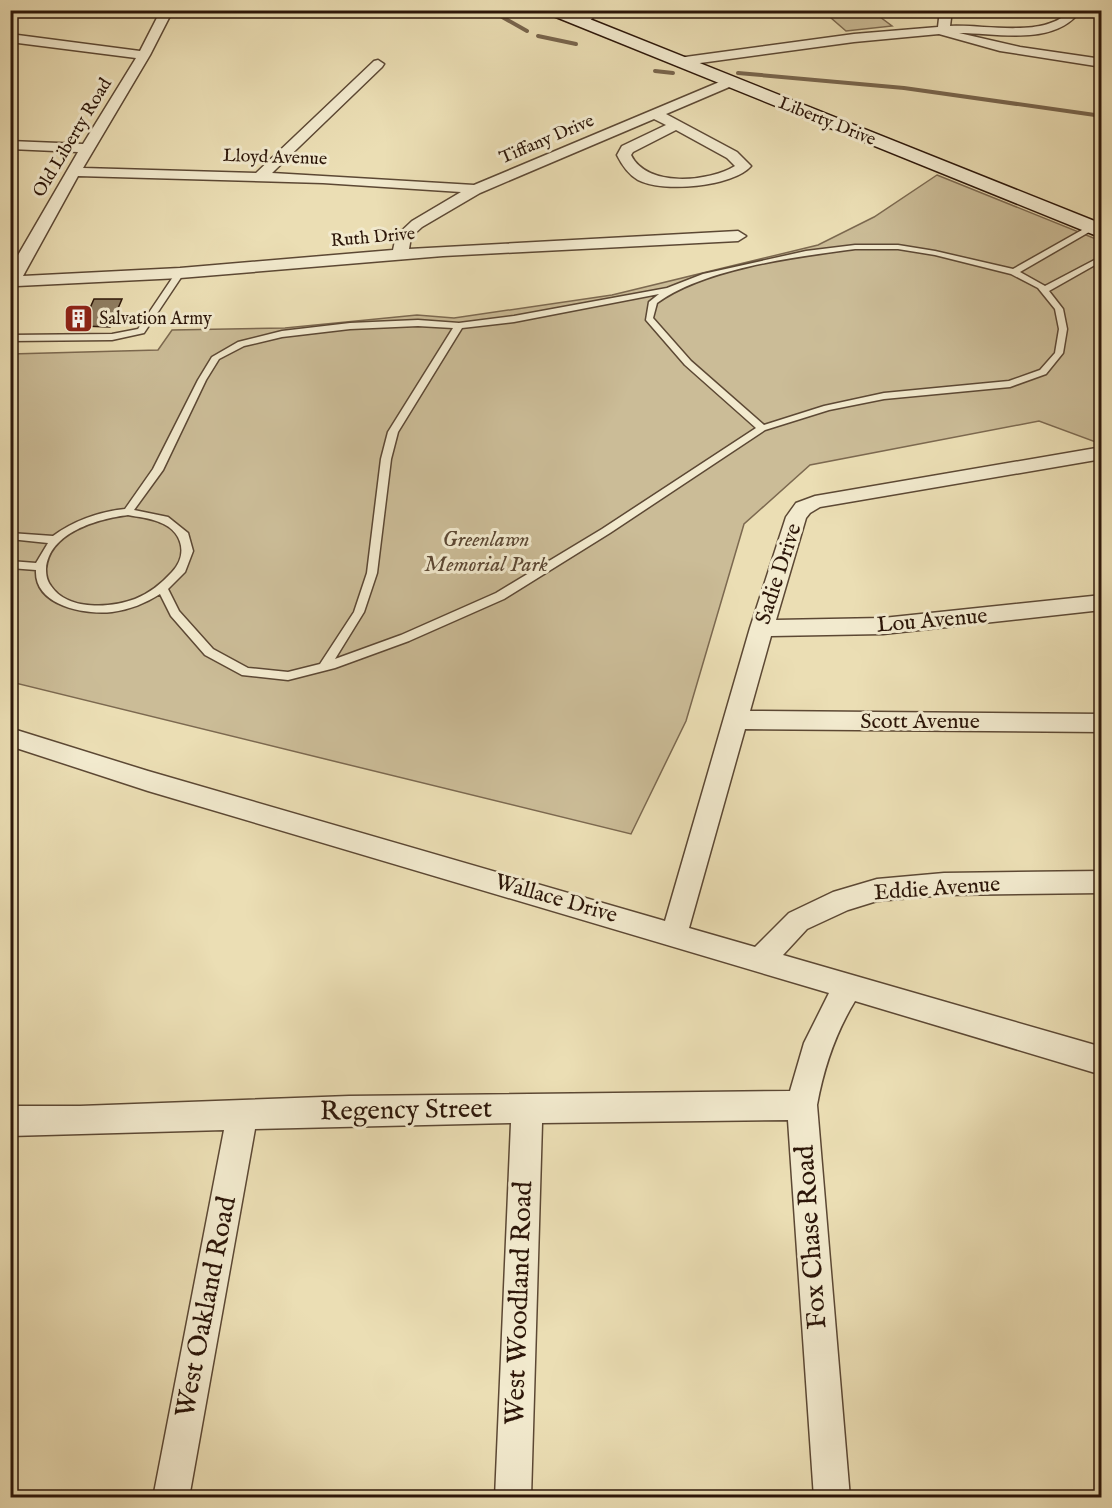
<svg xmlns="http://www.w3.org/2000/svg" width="1112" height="1508" viewBox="0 0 1112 1508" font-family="'IM FELL English',serif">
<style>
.green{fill:#cbbc97;stroke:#7c6950;stroke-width:1.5}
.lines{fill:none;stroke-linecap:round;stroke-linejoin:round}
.stream{stroke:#78654d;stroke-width:4}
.building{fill:#8f7e62;stroke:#2c1609;stroke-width:1.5}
.service-casing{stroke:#5c4834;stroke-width:3}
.minor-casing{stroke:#5c4834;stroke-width:3}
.secondary-casing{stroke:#2c1609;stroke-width:3}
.service{fill:#f2eace;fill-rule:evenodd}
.minor{fill:#f2eace;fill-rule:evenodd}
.secondary{fill:#f2eace;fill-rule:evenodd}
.labels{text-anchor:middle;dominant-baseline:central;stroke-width:6;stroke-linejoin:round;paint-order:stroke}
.far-street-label{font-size:18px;fill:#2c1609;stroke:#f2eace}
.far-poi-label{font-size:18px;fill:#2c1609;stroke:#f2eace;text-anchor:start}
.park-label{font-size:22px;font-style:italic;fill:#5c4834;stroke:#f2eace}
.street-label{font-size:22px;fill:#2c1609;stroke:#f2eace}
.near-street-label{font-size:27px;fill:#2c1609;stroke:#f2eace}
</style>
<rect width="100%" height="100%" fill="#ebdeb4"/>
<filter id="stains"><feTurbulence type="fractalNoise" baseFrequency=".00333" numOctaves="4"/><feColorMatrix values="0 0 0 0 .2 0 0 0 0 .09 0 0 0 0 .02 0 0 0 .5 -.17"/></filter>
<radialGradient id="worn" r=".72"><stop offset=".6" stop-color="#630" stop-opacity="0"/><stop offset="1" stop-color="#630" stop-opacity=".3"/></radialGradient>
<!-- green -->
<g class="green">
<polygon points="823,11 872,11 892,26 846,31"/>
<polygon points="937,175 1101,241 1101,444 1039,421 810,465 744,524 686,721 631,834 11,682 11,354 158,350 172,330 285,328 417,315 454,318 612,295 818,245 874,217"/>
</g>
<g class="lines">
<!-- stream -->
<g class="stream">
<polyline points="490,10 527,31"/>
<polyline points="538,36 576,44"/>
<polyline points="655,71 673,73"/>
<polyline points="738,73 904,88 1102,116"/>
</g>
</g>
<!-- building -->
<polygon class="building" points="94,299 122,299 110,327 82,326"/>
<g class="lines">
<defs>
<g id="service">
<path d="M1089 226 1096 228 1020 272 1045 286 1102 256V261L1049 291 1063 309 1067 329 1063 353 1046 374 1010 387 884 399 829 410 765 430 610 533 504 599 409 641 335 668 288 680 242 675 205 655 171 616 160 594C146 603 129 610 112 612 85 615 34 606 36 570L10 568V561L36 563 48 543 10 539V533L53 536C75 520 98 512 125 509L153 469 198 380 212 357 238 342 282 331 350 323 418 320 459 323 514 316 667 288 703 274 806 251 855 245H898L935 251 1013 269ZM855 249H898L935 255 1011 274 1038 288 1055 309 1059 329 1055 353 1040 370 1009 381 884 393 824 406 764 425 691 361 653 318 657 303C705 268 796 257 855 249ZM659 294 649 302 646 320 685 365 756 428 602 529 496 593 401 635 335 659 364 612 377 573 391 459 398 432 462 328 514 322ZM418 326 453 328 388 432 381 459 367 573 354 612 320 664 288 672 248 668 213 649 179 611 168 589 185 572 193 551 188 533 168 517 134 510 163 470 206 380 219 359 244 346 282 337 350 329ZM128 515C138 517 150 518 159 522 182 530 189 554 172 572 162 583 150 593 135 599 111 608 68 611 51 586 47 581 46 575 46 569 49 532 98 519 128 515Z"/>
<polygon points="177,271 184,273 144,333 112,340 10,341 10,335 112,334 138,329"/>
</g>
<g id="minor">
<path d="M161 10H173L150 55 83 168 256 173 374 61 378 60 384 64 382 67 272 173 474 185 729 78 734 79 735 82 734 85 666 114 737 152 751 166C733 187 662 193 638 180 628 174 622 165 617 155L622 146 666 125 654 119 480 193 422 227 411 237 409 249 738 231 746 236 738 241 443 256 180 278 17 286 10 289V269L78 152 10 149V141L83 144 136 58 10 42V34L140 51ZM676 130 727 158 735 166C709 182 647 188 631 155L633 152ZM78 176 323 183 461 192 412 221 396 236 393 250 180 268 23 276Z"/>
<polygon points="588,10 601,10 585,25 577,25 577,21"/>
<path d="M940 10H952L950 26C984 24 1047 39 1070 10H1081C1055 47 998 33 959 33L1020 47 1102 59V67L1000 51 939 34 854 42 678 66 672 62 678 58 854 34 938 27Z"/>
<path d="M1102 447V459L820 507 810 513 806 518 776 620 883 618 1102 595V610L883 634 771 636 750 711 1102 714V732L745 729 689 928 755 947 789 913 833 892 877 879 944 873 1102 871V893L944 895 877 901 848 910 807 929 783 955 1102 1047V1075L855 1001C835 1034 824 1067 817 1105L850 1498H814L788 1120 542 1123 531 1498H495L511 1123 255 1129 189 1498H153L224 1130 10 1136V1106H80L349 1096 790 1091 804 1043 829 993 148 791 10 746V728L148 771 665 921 750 628 786 517 796 503 815 496Z"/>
</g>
<polygon id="secondary" points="544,10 567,10 1102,224 1102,238 546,13"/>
</defs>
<!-- service casing -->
<use href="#service" class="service-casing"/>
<!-- minor casing -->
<use href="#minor" class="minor-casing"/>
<!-- secondary casing -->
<use href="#secondary" class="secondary-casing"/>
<!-- service -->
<use href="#service" class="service"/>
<!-- minor -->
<use href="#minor" class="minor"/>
<!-- secondary -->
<use href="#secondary" class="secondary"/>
</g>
<!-- icons -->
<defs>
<symbol id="building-square" viewBox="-11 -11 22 22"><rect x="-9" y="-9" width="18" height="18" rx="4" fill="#8f2418" stroke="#f2eace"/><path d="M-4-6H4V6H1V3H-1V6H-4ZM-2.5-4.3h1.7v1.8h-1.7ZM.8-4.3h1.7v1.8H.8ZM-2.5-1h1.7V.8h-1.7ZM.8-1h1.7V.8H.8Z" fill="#fff"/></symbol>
</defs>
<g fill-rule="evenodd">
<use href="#building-square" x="62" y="302" width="33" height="33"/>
</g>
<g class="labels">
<!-- far-street labels -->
<g class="far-street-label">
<text transform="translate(827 122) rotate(22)">Liberty Drive</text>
<text transform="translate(73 138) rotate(-59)">Old Liberty Road</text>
<text transform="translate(547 140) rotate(-23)">Tiffany Drive</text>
<text transform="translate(275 158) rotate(2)">Lloyd Avenue</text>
<text transform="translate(373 238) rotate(-5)">Ruth Drive</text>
</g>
<!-- far-poi labels -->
<g class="far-poi-label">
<text x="99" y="319">Salvation Army</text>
</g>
<!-- park labels -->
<g class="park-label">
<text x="486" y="540">Greenlawn<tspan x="486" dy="25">Memorial Park</tspan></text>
</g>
<!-- street labels -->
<g class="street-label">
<text transform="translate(779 574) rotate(-72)">Sadie Drive</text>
<text transform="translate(932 621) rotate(-5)">Lou Avenue</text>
<text x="920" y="722">Scott Avenue</text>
<text transform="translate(937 889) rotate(-4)">Eddie Avenue</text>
<text transform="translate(556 899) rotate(16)">Wallace Drive</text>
</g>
<!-- near-street labels -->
<g class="near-street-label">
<text transform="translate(406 1111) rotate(-1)">Regency Street</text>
<text transform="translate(812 1237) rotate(-94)">Fox Chase Road</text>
<text transform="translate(520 1303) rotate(-88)">West Woodland Road</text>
<text transform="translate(207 1307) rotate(-79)">West Oakland Road</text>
</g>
</g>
<!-- margin -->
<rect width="1112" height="1508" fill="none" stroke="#ebdeb4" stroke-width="36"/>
<rect x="12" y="12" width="1088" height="1484" fill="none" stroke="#2c1609" stroke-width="3"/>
<rect x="18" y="18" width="1076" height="1472" fill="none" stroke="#2c1609" stroke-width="1.5"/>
<rect width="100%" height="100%" filter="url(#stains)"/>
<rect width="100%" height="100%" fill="url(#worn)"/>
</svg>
